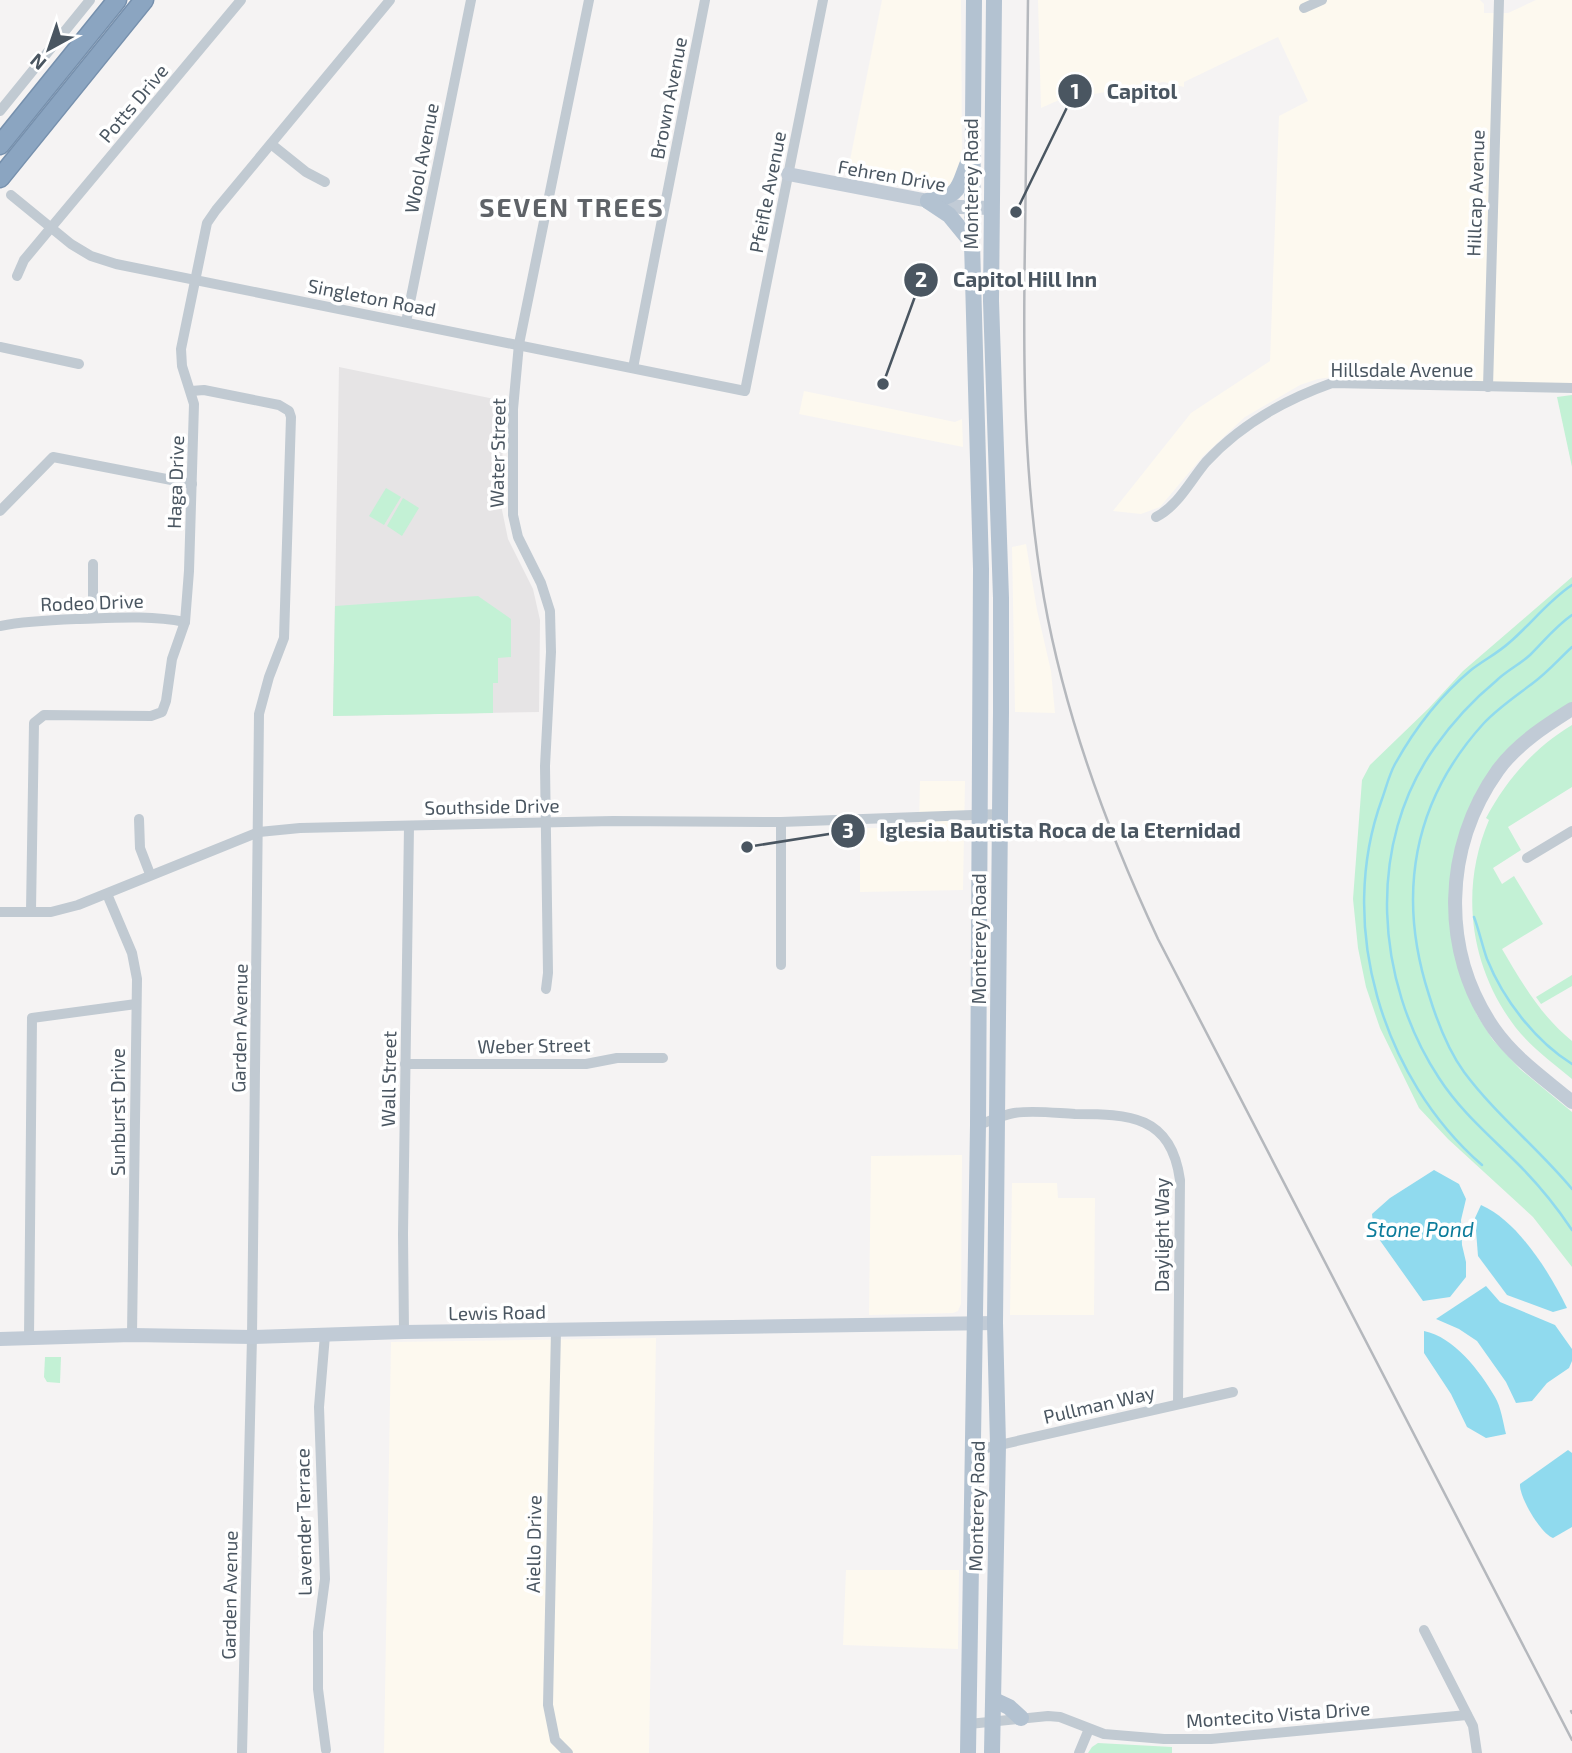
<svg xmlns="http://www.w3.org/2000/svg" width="1572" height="1753" viewBox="0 0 1572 1753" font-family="'Exo 2',sans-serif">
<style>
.commercial{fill:#fdf9ef}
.education{fill:#e6e4e5}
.green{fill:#c3f1d5}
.water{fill:#90daee}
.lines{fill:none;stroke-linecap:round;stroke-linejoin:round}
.stream{stroke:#90daee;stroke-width:2.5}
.highway-casing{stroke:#7690ad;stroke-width:21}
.street{stroke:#c1cad2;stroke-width:10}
.secondary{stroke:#c1cbd6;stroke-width:14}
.primary{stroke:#b3c2d1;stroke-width:16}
.highway{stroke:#8ba5c1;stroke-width:18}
.rail{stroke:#b5b8bd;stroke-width:2.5}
.labels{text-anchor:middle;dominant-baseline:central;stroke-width:7;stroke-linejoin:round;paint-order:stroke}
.street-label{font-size:19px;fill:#4a5661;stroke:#fff}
.water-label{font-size:21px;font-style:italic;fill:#0c7c9b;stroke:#fff}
.district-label{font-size:26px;font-weight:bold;letter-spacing:2px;fill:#5f6368;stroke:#fff}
.leader{fill:none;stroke:#4a5661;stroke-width:2.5}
.callout-dot{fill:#4a5661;stroke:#fff;stroke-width:2.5}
.mark-label{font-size:21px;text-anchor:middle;font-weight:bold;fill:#fff}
.callout-label{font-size:21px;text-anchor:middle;font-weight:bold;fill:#4a5661;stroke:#fff;stroke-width:7;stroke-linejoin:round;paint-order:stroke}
</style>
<rect width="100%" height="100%" fill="#f5f3f3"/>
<!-- commercial -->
<g class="commercial">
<polygon points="882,0 961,0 962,152 957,181 941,194 847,175"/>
<polygon points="1038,0 1480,0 1484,4 1484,13 1508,13 1536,0 1572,0 1572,383 1552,385 1332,377 1318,379 1300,385 1245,417 1203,456 1160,507 1141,514 1113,511 1191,413 1270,361 1279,116 1308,101 1278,37 1184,82 1184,87 1164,82 1059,100 1041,108"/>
<polygon points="804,391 955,422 962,419 963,447 799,414"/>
<polygon points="1026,544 1037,610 1051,671 1055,713 1015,712 1012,547"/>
<polygon points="920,781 965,781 963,890 860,892 860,828 919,828"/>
<polygon points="962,1155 961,1304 958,1311 953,1313 869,1315 871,1156"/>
<polygon points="1012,1183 1057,1183 1058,1198 1095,1198 1094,1315 1010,1315"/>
<polygon points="656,1338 649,1753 384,1753 391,1342"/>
<polygon points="846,1570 959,1570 958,1649 843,1645"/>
</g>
<!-- education -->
<polygon class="education" points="339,367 504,401 501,505 508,539 533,589 540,620 539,712 333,716"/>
<!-- green -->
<g class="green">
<polygon points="1572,395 1572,467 1557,397"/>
<polygon points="386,488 401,497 384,525 369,516"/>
<polygon points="403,498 419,508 402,536 387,526"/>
<polygon points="1572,577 1572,705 1533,730 1460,835 1461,974 1477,1015 1493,1040 1520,1069 1572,1112 1572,1267 1533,1217 1448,1139 1419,1108 1380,1028 1366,987 1358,948 1353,899 1362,780 1370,765 1429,708 1463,671"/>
<polygon points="478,596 511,619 511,657 498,658 498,683 493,683 493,713 333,716 335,606"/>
<path d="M1572 725V787L1508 827 1521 850 1493 868 1502 884 1514 876 1543 924 1502 949C1522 983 1541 1016 1572 1041V1079C1553 1063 1532 1048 1516 1028 1470 968 1459 890 1489 820L1486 818C1507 779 1534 748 1572 725Z"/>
<polygon points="1572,975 1572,986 1541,1004 1536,997"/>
<polygon points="45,1357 61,1357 60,1383 47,1382 44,1377"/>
<polygon points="1098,1743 1172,1747 1172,1753 1088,1753 1092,1747"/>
</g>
<!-- water -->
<g class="water">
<polygon points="1434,1170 1459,1184 1466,1199 1461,1220 1462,1245 1466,1262 1466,1277 1450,1297 1423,1301 1374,1232 1372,1214 1390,1198"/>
<path d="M1481 1205C1518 1221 1550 1273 1567 1308L1553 1312 1507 1295 1478 1256 1475 1218Z"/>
<polygon points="1486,1286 1500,1302 1555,1325 1572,1349 1572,1361 1569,1368 1547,1383 1532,1401 1516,1403 1506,1382 1477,1341 1459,1329 1436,1319"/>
<path d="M1424 1331C1454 1337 1480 1371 1495 1397 1501 1407 1503 1422 1506 1434L1486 1438 1467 1427 1451 1394 1424 1353Z"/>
<path d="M1568 1450 1572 1453V1527L1553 1538C1541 1534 1519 1497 1520 1484Z"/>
</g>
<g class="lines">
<!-- stream -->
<g class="stream">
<path d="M1572 615C1556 626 1544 641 1530 655 1519 665 1506 671 1496 681 1473 700 1452 723 1435 747 1366 844 1375 981 1439 1078 1461 1112 1490 1136 1518 1164 1538 1184 1556 1206 1572 1230"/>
<path d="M1572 647C1559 659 1547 673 1533 683 1516 696 1498 708 1484 723 1412 802 1397 896 1429 995 1437 1021 1448 1050 1464 1072 1496 1115 1538 1148 1572 1189"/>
<path d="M1474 917C1479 930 1482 945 1487 959 1503 999 1535 1041 1572 1064"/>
<path d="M1482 1165C1382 1078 1336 925 1382 799 1386 788 1389 775 1395 764 1414 730 1441 695 1471 670 1484 660 1498 653 1510 642 1531 624 1549 600 1572 585"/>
</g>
<defs>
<g id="highway">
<polyline points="0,145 117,0"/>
<polyline points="0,178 144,0"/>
</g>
</defs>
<!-- highway casing -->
<use href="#highway" class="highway-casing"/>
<!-- street -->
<g class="street">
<polyline points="1304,8 1322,0"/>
<polyline points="0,111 90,0"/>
<polyline points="271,144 306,172 325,182"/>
<polyline points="11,195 71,244 91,256 116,264 745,391 823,0"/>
<polyline points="17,276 24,260 241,0"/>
<polyline points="406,322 471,0"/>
<polyline points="0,347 79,364"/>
<polyline points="633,368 705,0"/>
<polyline points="1488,387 1499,0"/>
<polyline points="191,391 204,390 279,405 289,411 291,417 284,638 269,677 259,714 252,1337 242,1753"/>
<polyline points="0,511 53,457 192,484"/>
<path d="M1156 517C1178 506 1190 481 1206 462 1241 424 1284 400 1332 383L1572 388"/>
<polyline points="93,564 93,618"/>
<path d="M0 626C25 621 50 620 76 619 112 618 149 615 185 622"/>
<polyline points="139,819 140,848 150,874"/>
<polyline points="781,822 781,965"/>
<polyline points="1527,858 1572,831"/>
<polyline points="107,894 132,953 137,979 132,1335"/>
<polyline points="31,911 34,723 44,715 151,716 162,712 166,701 172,659 185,622 189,571 194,404 182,366 181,349 207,223 216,210 390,0"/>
<polyline points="0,912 51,912 78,905 259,832 300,828 613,821 781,822 1000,814"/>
<polyline points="546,989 548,973 545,766 551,652 550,611 541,583 518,537 513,515 513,409 519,344 589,0"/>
<polyline points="405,1064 586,1064 617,1058 663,1058"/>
<path d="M978 1125C990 1121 1002 1115 1014 1113 1033 1110 1055 1113 1075 1114 1129 1114 1171 1115 1180 1180L1178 1404"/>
<polyline points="556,1330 548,1705 555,1740 568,1753"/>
<polyline points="404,1332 403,1234 409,826"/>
<polyline points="325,1335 319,1407 325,1579 318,1632 318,1689 326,1750"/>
<polyline points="29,1338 32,1018 136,1004"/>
<polyline points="973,1451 1233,1392"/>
<polyline points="1424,1630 1473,1726 1477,1753"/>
<polyline points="969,1724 1048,1716 1060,1717 1104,1734 1164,1739 1211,1739 1467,1715"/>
<polyline points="1079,1753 1089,1729"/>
</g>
<!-- secondary -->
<g class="secondary">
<polyline points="788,174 960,207 990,208"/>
<path d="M1572 709C1545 726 1517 744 1498 770 1443 847 1440 951 1494 1029 1515 1059 1545 1079 1572 1102"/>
<polyline points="0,1339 132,1335 252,1337 404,1332 995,1323"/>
</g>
<!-- primary -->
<g class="primary">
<path d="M928 201C962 195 957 189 969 160"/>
<polyline points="928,201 949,215 972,243"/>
<polyline points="994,1700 1009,1707 1021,1718"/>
<polyline points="968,1753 978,1125 981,569 972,243 974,0"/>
<polyline points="992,1753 998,1445 995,1323 1001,712 1001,598 991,301 994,0"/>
</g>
<!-- highway -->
<use href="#highway" class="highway"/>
<!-- rail -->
<g class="rail">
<path d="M1028 0C1027 80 1026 159 1025 239 1023 361 1023 478 1044 598 1065 717 1107 830 1158 939L1572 1740"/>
<polyline points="1571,1711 1572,1713"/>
</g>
</g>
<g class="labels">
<!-- street labels -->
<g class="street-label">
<text transform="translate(668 98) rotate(-79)">Brown Avenue</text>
<text transform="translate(133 103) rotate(-50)">Potts Drive</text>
<text transform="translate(421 158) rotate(-79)">Wool Avenue</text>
<text transform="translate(892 175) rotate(10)">Fehren Drive</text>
<text transform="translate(970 184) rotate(-90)">Monterey Road</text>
<text transform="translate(767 192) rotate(-79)">Pfeifle Avenue</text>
<text transform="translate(1475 193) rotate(-88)">Hillcap Avenue</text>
<text transform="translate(372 297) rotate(11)">Singleton Road</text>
<text x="1402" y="369">Hillsdale Avenue</text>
<text transform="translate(497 453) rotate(-89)">Water Street</text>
<text transform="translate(175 482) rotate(-88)">Haga Drive</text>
<text transform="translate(92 602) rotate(-2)">Rodeo Drive</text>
<text transform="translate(492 806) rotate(-1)">Southside Drive</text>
<text transform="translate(978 939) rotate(-90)">Monterey Road</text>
<text transform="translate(239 1028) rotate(-89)">Garden Avenue</text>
<text transform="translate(534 1045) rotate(-1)">Weber Street</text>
<text transform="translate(388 1079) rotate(-89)">Wall Street</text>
<text transform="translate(117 1112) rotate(-90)">Sunburst Drive</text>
<text transform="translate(1161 1235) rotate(-90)">Daylight Way</text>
<text transform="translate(497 1312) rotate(-1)">Lewis Road</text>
<text transform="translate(1099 1404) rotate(-13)">Pullman Way</text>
<text transform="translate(976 1506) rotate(-89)">Monterey Road</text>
<text transform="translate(303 1522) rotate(-91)">Lavender Terrace</text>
<text transform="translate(533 1544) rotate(-89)">Aiello Drive</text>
<text transform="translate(229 1595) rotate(-89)">Garden Avenue</text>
<text transform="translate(1278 1714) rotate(-4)">Montecito Vista Drive</text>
</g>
<!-- water labels -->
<g class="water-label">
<text x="1420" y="1228">Stone Pond</text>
</g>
<!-- district labels -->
<g class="district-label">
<text x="572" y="206">SEVEN TREES</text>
</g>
</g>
<!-- callouts -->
<path class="leader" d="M1016 212L1075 91M883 384L921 280M747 847L848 831"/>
<g class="callout-dot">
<circle cx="1016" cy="212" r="7"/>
<circle cx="883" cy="384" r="7"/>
<circle cx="747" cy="847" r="7"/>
<circle cx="1075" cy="91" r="18"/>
<circle cx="921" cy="280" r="18"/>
<circle cx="848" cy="831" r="18"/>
</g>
<g class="mark-label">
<text x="1075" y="99">1</text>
<text x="921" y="287">2</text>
<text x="848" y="838">3</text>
</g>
<g class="callout-label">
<text x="1142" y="99">Capitol</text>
<text x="1025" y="287">Capitol Hill Inn</text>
<text x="1060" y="838">Iglesia Bautista Roca de la Eternidad</text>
</g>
<!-- north arrow -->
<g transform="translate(49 49) rotate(220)" stroke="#ffffff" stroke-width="5" paint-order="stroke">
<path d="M0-5L12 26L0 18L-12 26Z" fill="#4a5661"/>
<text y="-10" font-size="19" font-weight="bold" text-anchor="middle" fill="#4a5661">N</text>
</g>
</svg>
